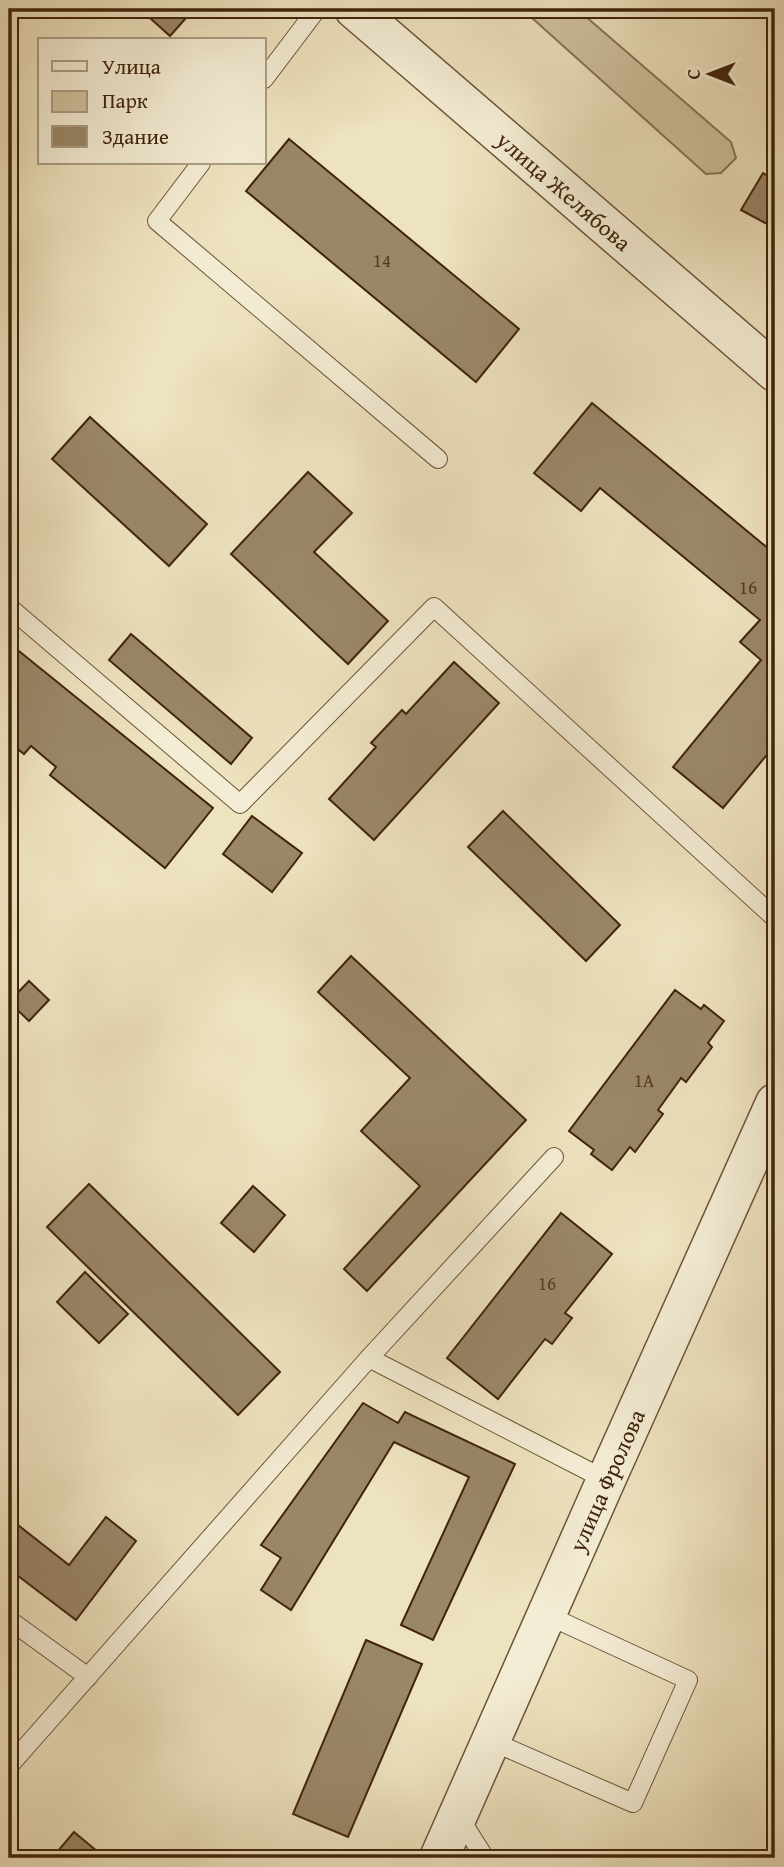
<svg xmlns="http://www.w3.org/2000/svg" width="784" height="1867" viewBox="0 0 784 1867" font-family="'Gentium Book Plus',serif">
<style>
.green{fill:#d0c3a0;stroke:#887456;stroke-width:2}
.building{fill:#9a8769;stroke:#40240b;stroke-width:2}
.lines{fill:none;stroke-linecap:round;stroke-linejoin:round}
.service-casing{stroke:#6c5438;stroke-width:20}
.tertiary-casing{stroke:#6c5438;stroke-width:41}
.service{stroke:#f4edd5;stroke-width:18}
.tertiary{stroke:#f4edd5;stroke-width:38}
.labels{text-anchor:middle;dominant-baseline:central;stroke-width:6;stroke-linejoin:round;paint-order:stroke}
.number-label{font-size:19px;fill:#563d22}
.street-label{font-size:23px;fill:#40240b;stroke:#f4edd5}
</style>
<rect width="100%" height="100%" fill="#eee3bf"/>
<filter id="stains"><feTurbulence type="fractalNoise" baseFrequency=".00286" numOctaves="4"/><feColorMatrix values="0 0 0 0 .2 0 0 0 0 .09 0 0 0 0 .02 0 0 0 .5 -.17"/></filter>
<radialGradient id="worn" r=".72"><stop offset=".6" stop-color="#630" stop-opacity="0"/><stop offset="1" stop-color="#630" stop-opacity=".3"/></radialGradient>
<!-- green -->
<polygon class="green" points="522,9 577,9 731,142 736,158 721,173 706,174"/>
<!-- building -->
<g class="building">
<polygon points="140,9 194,9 170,36"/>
<polygon points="289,139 519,329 476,382 246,191"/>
<polygon points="763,173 775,180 775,215 769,225 741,210"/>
<polygon points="592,403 775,554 775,745 723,808 673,767 761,660 740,642 760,620 600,488 581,511 534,473"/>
<polygon points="90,417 207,524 169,566 52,459"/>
<polygon points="308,472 352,513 314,552 388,621 348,664 231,554"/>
<polygon points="131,634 252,738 231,764 109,660"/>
<polygon points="9,643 213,808 165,868 50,775 56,767 31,746 24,754 9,742"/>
<polygon points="454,662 499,703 374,840 329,799 376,747 371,743 402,710 406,714"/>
<polygon points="503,811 620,925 586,961 468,847"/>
<polygon points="252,816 302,853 272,892 223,854"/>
<polygon points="351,956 526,1120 367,1291 344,1269 420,1186 361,1131 410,1078 318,992"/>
<polygon points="29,981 49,1000 29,1021 9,1002"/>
<polygon points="675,990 701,1009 704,1005 724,1021 708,1043 712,1047 686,1082 681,1078 658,1110 663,1114 635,1152 630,1147 612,1170 591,1154 594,1150 569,1131"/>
<polygon points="89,1184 280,1372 238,1415 47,1227"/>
<polygon points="253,1186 285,1215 254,1252 221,1223"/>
<polygon points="561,1213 612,1254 565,1313 572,1318 552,1344 545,1339 498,1399 447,1358"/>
<polygon points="85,1272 128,1314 99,1343 57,1302"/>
<polygon points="363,1403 398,1423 405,1412 515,1464 433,1640 401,1625 469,1477 394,1442 291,1610 261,1590 281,1558 261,1545"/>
<polygon points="106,1517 136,1541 76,1620 9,1569 9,1518 69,1565"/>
<polygon points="366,1640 422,1664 348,1837 293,1814"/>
<polygon points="74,1832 97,1851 91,1858 65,1858 57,1852"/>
</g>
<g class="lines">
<defs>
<g id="service">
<polyline points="264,79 317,9"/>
<polyline points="201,163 157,221 438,459"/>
<polyline points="9,607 240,804 434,607 775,918"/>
<polyline points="369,1358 606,1480"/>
<polyline points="9,1631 15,1624 88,1677"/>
<polyline points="491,1741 633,1803 688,1680 547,1615"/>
<polyline points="9,1766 369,1358 554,1157"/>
<polyline points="459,1817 485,1858"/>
</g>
<g id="tertiary">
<path id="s1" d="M354 9 775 372"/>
<path id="s2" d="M439 1858 606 1480 775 1103"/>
</g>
</defs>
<!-- service casing -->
<use href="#service" class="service-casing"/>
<!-- tertiary casing -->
<use href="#tertiary" class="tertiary-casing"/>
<!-- service -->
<use href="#service" class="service"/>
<!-- tertiary -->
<use href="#tertiary" class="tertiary"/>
</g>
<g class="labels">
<!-- number labels -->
<g class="number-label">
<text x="382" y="260">14</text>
<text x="748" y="587">16</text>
<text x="644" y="1080">1А</text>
<text x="547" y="1283">16</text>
</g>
<!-- street labels -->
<g class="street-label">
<text stroke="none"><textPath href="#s1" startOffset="278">улица Желябова</textPath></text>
<text stroke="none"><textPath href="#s2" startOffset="413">улица Фролова</textPath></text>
</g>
</g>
<!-- margin -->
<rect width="784" height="1867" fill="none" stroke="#eee3bf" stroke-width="35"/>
<rect x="10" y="10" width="763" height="1846" fill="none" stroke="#40240b" stroke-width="3.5"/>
<rect x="18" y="18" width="749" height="1832" fill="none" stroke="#40240b" stroke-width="2"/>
<!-- legend -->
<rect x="38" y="38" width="228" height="126" fill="#f4edd5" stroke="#ac9d84" stroke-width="2"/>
<rect x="52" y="61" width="35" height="10" fill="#f4edd5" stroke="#ac9d84" stroke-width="2"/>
<text x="102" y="74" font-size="21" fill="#40240b">Улица</text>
<rect x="52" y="91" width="35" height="21" fill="#d0c3a0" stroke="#ac9d84" stroke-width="2"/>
<text x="102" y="108" font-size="21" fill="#40240b">Парк</text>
<rect x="52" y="126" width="35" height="21" fill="#9a8769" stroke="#ac9d84" stroke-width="2"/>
<text x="102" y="144" font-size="21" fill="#40240b">Здание</text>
<!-- north arrow -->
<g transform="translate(710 74) rotate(270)" stroke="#f4edd5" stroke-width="5" paint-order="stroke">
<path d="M0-5L12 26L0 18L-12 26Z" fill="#40240b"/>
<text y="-10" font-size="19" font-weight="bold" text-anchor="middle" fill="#40240b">С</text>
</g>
<rect width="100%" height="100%" filter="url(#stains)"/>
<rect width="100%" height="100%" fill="url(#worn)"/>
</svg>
